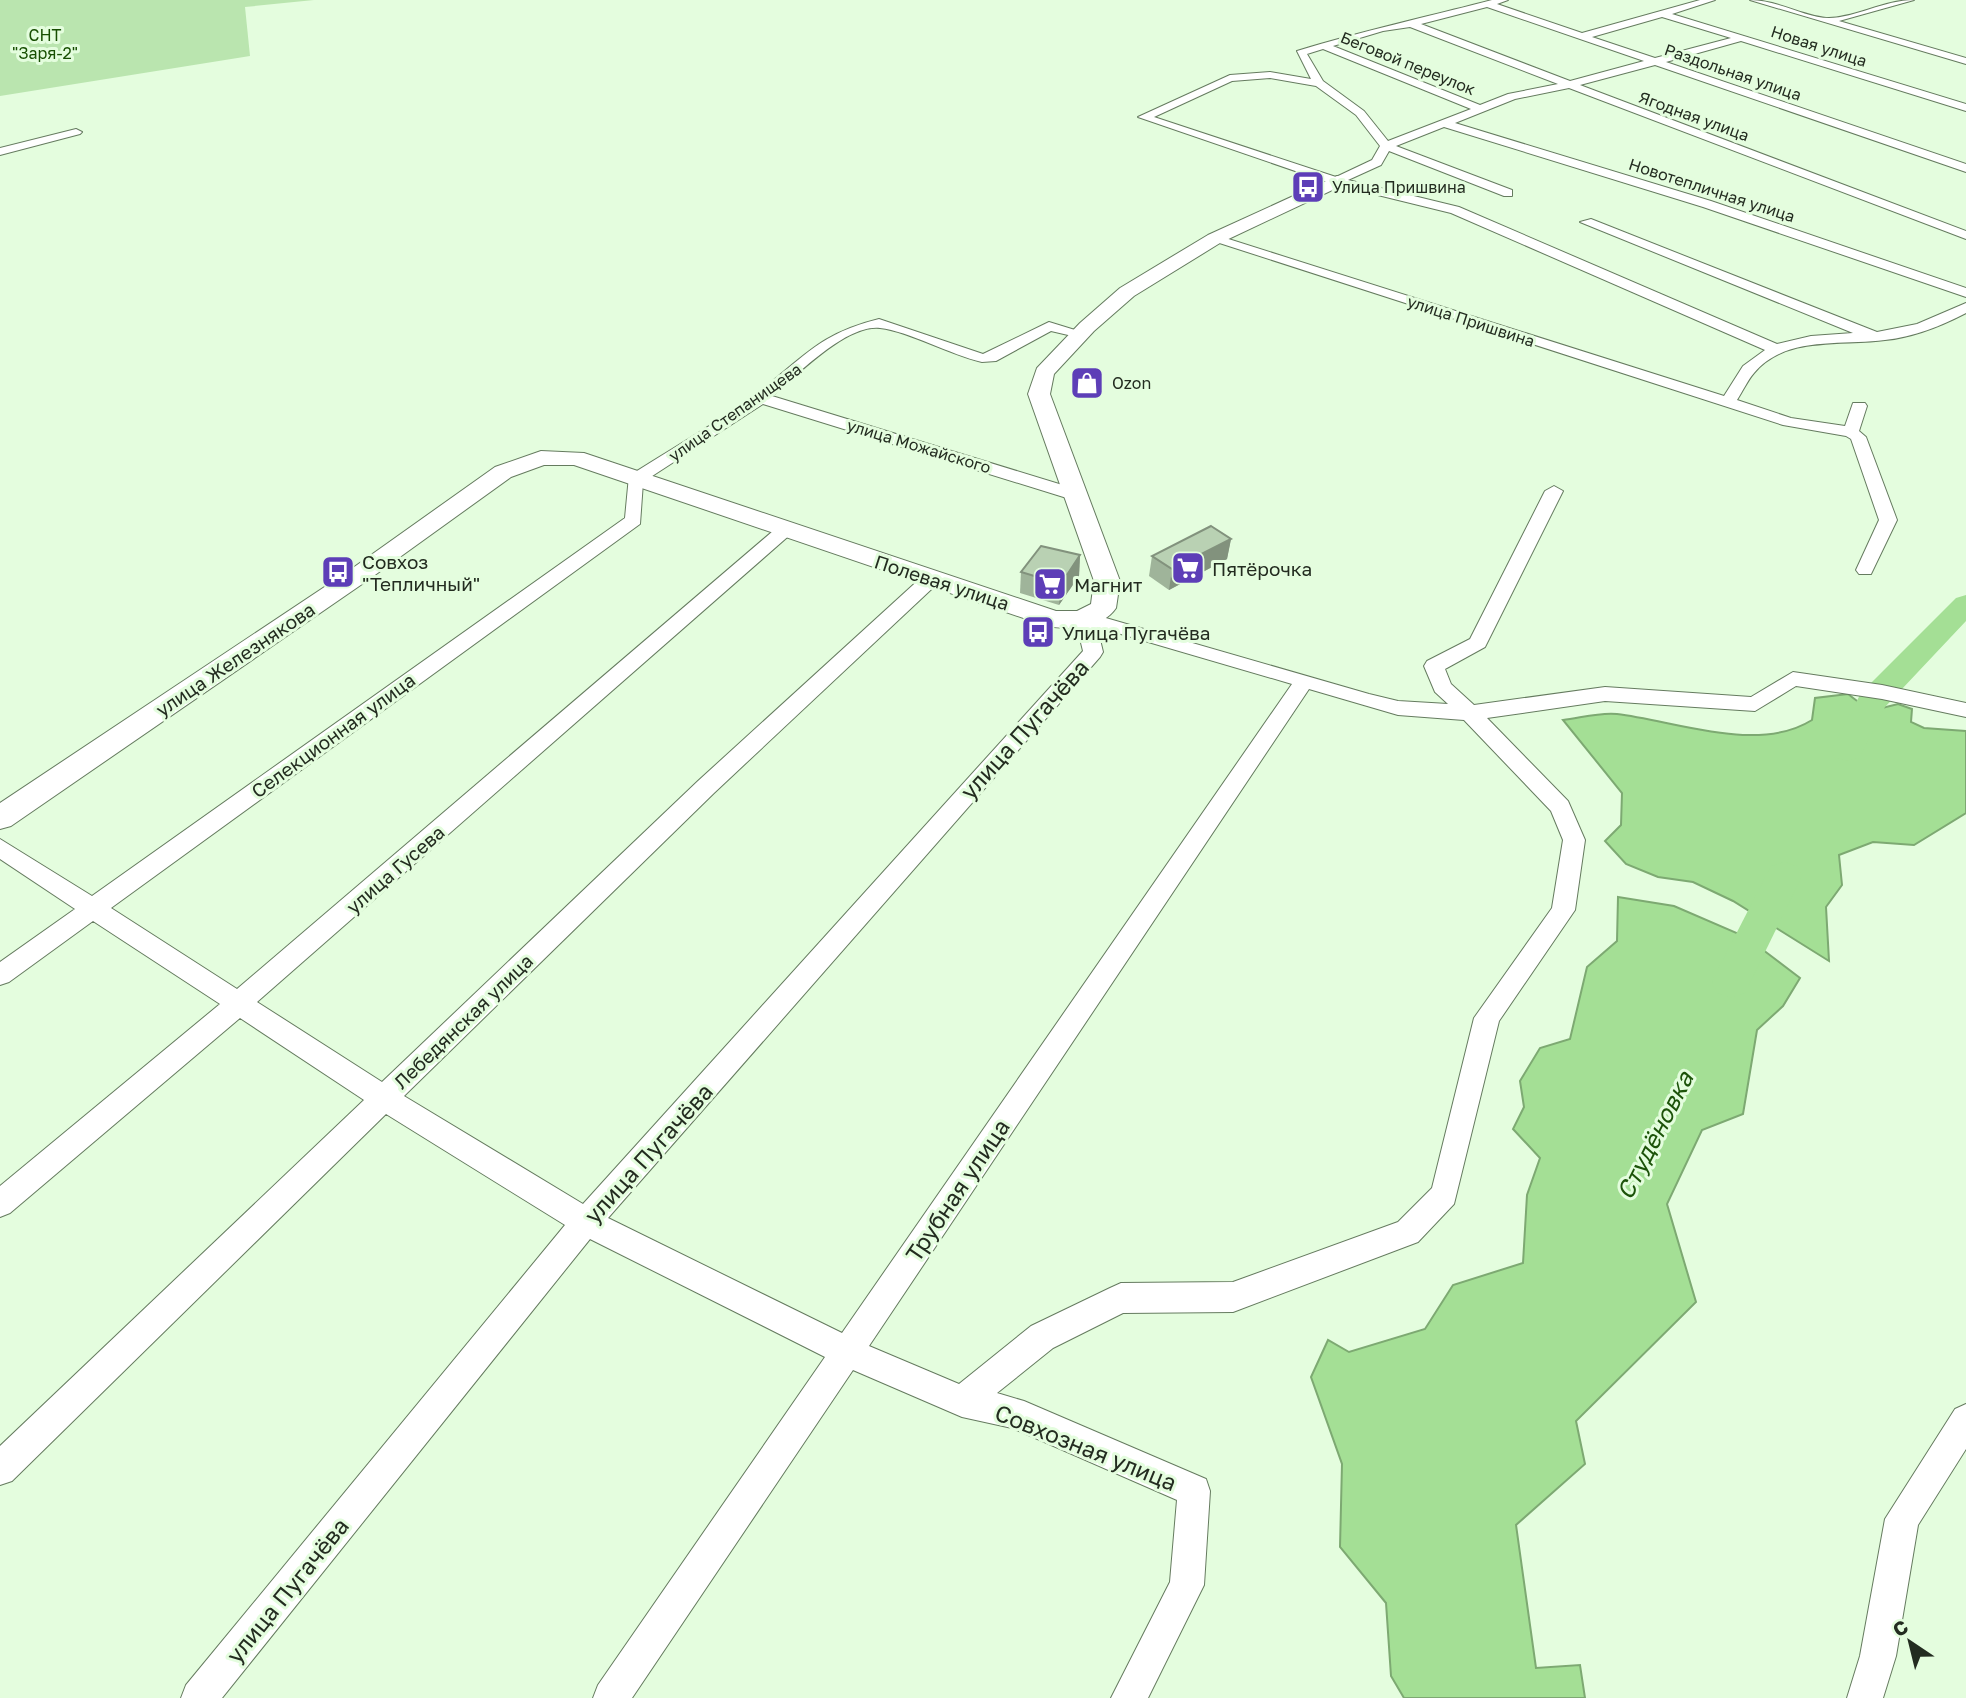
<svg xmlns="http://www.w3.org/2000/svg" width="1966" height="1698" viewBox="0 0 1966 1698" font-family="'Golos Text',sans-serif">
<style>
.green{fill:#bae5af}
.water{fill:#a4df95;stroke:#7da972;stroke-width:2}
.lines{fill:none;stroke-linecap:round;stroke-linejoin:round}
.river{fill:#a4df95;fill-rule:evenodd}
.street-casing{stroke:#657b5f;stroke-width:2}
.secondary-casing{stroke:#657b5f;stroke-width:2}
.street{fill:#fff;fill-rule:evenodd}
.secondary{fill:#fff;fill-rule:evenodd}
.wall{fill:#9fb49a}
.shaded-wall{fill:#82927d}
.building{fill:#b9d1b3;stroke:#82927d;stroke-width:2}
.labels{text-anchor:middle;dominant-baseline:central;stroke-width:6;stroke-linejoin:round;paint-order:stroke}
.far-park-label{font-size:16px;fill:#174f02;stroke:#e4fdde}
.far-street-label{font-size:16px;fill:#232c20;stroke:#e4fdde}
.far-poi-label{font-size:16px;fill:#232c20;stroke:#e4fdde;text-anchor:start}
.poi-label{font-size:19px;fill:#232c20;stroke:#e4fdde;text-anchor:start}
.street-label{font-size:19px;fill:#232c20;stroke:#e4fdde}
.near-street-label{font-size:23px;fill:#232c20;stroke:#e4fdde}
.near-water-label{font-size:24px;font-style:italic;fill:#1c5309;stroke:#e4fdde}
</style>
<rect width="100%" height="100%" fill="#e4fdde"/>
<!-- green -->
<polygon class="green" points="0,0 314,0 245,7 250,56 0,96"/>
<!-- water -->
<g class="water">
<path d="M1848 694 1870 711 1898 704 1912 709 1911 722 1924 728 1966 731V813L1914 845 1873 842 1839 855 1842 885 1826 907 1829 961 1733 901 1693 882 1658 877 1626 864 1605 841 1621 825 1622 793 1563 720C1580 718 1600 712 1617 714 1676 721 1758 754 1812 720L1815 698Z"/>
<polygon points="1618,897 1674,906 1746,937 1800,978 1783,1006 1757,1030 1743,1114 1702,1130 1667,1204 1696,1302 1576,1421 1585,1464 1516,1525 1536,1668 1580,1665 1585,1698 1404,1698 1391,1676 1386,1603 1340,1547 1342,1464 1311,1377 1328,1340 1349,1352 1425,1329 1453,1285 1523,1263 1527,1195 1540,1158 1513,1129 1524,1107 1520,1081 1540,1048 1570,1039 1587,967 1617,941"/>
</g>
<g class="lines">
<!-- river -->
<g class="river">
<polygon points="1966,595 1966,621 1885,707 1859,758 1847,761 1835,758 1831,750 1861,693 1956,598"/>
<polygon points="1784,862 1797,866 1802,876 1745,993 1731,998 1717,993 1712,982 1717,971 1771,866"/>
</g>
<defs>
<g id="street">
<path d="M1492 0H1508L1497 4 1582 33 1700 0H1715L1672 14 1966 104V111L1741 41 1666 62 1966 164V172L1655 65 1580 85 1966 231V239L1569 88 1515 99 1455 123 1711 201 1966 288V297L1703 207 1444 127 1396 146 1512 190V196H1504L1389 151 1381 165 1348 180 1459 207 1777 344 1811 336 1853 333 1580 222 1591 219 1877 332 1917 324 1966 303V313C1941 326 1914 337 1885 340 1841 346 1786 335 1754 373 1747 381 1743 391 1737 400L1791 418 1845 426 1853 403H1865L1867 406 1859 431 1866 437 1897 520 1871 574H1859L1856 570 1879 520 1851 439 1846 436 1783 425 1207 239 1219 236 1724 396 1743 366 1765 350 1451 213 1333 184 1138 117 1230 75 1270 72 1311 79 1297 51C1362 31 1427 17 1492 0ZM1487 7 1644 61 1570 81 1421 24ZM1662 17 1731 38 1655 58 1592 37ZM1410 27 1558 84 1508 94 1480 105 1333 46 1383 31ZM1323 49 1471 109 1388 141 1364 111 1323 81 1307 54ZM1270 78 1316 86 1356 115 1380 146 1372 160 1336 177 1154 117 1232 81Z"/>
<path d="M1750 0C1778 0 1806 18 1829 18 1855 18 1884 0 1914 0L1839 21 1966 58V64Z"/>
<polygon points="76,129 82,132 80,134 0,155 0,148"/>
<path d="M879 319 983 354 1049 322 1088 334 1081 338 1051 331 996 361 982 362C951 355 908 331 880 328 846 324 796 376 772 396L1082 491 1085 495 1082 499H1070L763 404 643 482 640 524 111 908 237 989 780 525H792L795 529 792 533 257 1002 382 1082 698 781 924 575H938L940 579 938 583 714 793 404 1096 583 1204 1083 651 1075 618 1078 614 1085 612 1369 694 1398 701 1448 704 1435 692 1424 666 1427 661 1470 639 1545 491 1554 486 1563 491 1485 647 1445 669 1451 684 1474 705 1605 687 1751 697 1793 672 1882 685 1966 703V717L1882 699 1796 686 1755 711 1605 701 1487 718 1568 801 1585 840 1575 910 1499 1021 1454 1204 1418 1242 1233 1312 1123 1313 1053 1348 997 1393 1024 1401 1206 1479 1210 1491 1204 1585 1148 1698H1111L1170 1582 1177 1500 1012 1428 962 1417 853 1370 632 1698H593L598 1685 825 1357 590 1239 222 1698H181L186 1685 565 1225 386 1114 12 1481 0 1485V1446L364 1100 240 1018 10 1213 0 1217V1186L220 1004 93 921 9 982 0 985V962L75 909 0 859V839L92 896 625 518 629 476C671 449 716 424 756 394 804 358 818 334 879 319ZM1097 627 1292 684 842 1333 608 1218 1100 657 1103 652ZM1309 689 1398 715 1464 720 1551 811 1563 840 1552 908 1474 1018 1432 1188 1398 1222 1233 1282 1121 1283 1110 1288 1031 1326 959 1384 869 1346Z"/>
<polygon points="1966,1404 1966,1449 1918,1525 1896,1656 1883,1698 1847,1698 1860,1656 1885,1519 1955,1409"/>
</g>
<path id="secondary" d="M1337 176 1343 177 1345 181 1343 185 1220 243 1134 296 1094 331 1054 374 1050 394 1120 581 1116 608C1102 629 1066 631 1044 625L574 465H544L511 477 368 580 11 826 0 829V803L350 570 495 467 541 451 584 453 1056 611H1077L1091 604 1094 581 1028 394 1037 368 1080 323 1120 288 1208 235Z"/>
</defs>
<!-- street casing -->
<use href="#street" class="street-casing"/>
<!-- secondary casing -->
<use href="#secondary" class="secondary-casing"/>
<!-- street -->
<use href="#street" class="street"/>
<!-- secondary -->
<use href="#secondary" class="secondary"/>
</g>
<!-- wall -->
<g class="wall">
<polygon points="1231,539 1227,559 1169,590 1149,576 1152,556"/>
<polygon points="1080,555 1079,576 1059,605 1020,593 1021,572"/>
</g>
<!-- shaded-wall -->
<g class="shaded-wall">
<polygon points="1231,539 1227,559 1169,590 1172,569"/>
<polygon points="1080,555 1079,576 1059,605 1061,584"/>
</g>
<!-- building -->
<g class="building">
<polygon points="1211,526 1231,539 1172,569 1152,556"/>
<polygon points="1041,546 1080,555 1061,584 1021,572"/>
</g>
<!-- icons -->
<defs>
<symbol id="bus-square" viewBox="-11 -11 22 22"><rect x="-9" y="-9" width="18" height="18" rx="4" fill="#5d3eb7" stroke="#e4fdde"/><path d="M-5-6H5V4H4V6H2V4H-2V6H-4V4H-5ZM-3.5-4V0h7V-4ZM-3.5 1.2v1.5H-2V1.2ZM2 1.2v1.5H3.5V1.2Z" fill="#fff"/></symbol>
<symbol id="shop-square" viewBox="-11 -11 22 22"><rect x="-9" y="-9" width="18" height="18" rx="4" fill="#5d3eb7" stroke="#e4fdde"/><path d="M-5-2.5h2.3a2.7 3.5 0 0 1 5.4 0H5L5.5 6h-11ZM-1.5-2.5h3a1.5 2.3 0 0 0-3 0Z" fill="#fff"/></symbol>
<symbol id="supermarket-square" viewBox="-11 -11 22 22"><rect x="-9" y="-9" width="18" height="18" rx="4" fill="#5d3eb7" stroke="#e4fdde"/><path d="M-6-5.5h2.5l.6 2H6L4.5 2H-2.5L-4.4-4H-6ZM-1.5 3.2a1.3 1.3 0 1 0 .1 0ZM3 3.2a1.3 1.3 0 1 0 .1 0Z" fill="#fff"/></symbol>
</defs>
<g fill-rule="evenodd">
<use href="#bus-square" x="1289" y="168" width="38" height="38"/>
<use href="#shop-square" x="1068" y="364" width="38" height="38"/>
<use href="#supermarket-square" x="1169" y="549" width="38" height="38"/>
<use href="#bus-square" x="319" y="553" width="38" height="38"/>
<use href="#supermarket-square" x="1031" y="565" width="38" height="38"/>
<use href="#bus-square" x="1019" y="613" width="38" height="38"/>
</g>
<g class="labels">
<!-- far-park labels -->
<g class="far-park-label">
<text x="45" y="35">СНТ<tspan x="45" dy="18">"Заря-2"</tspan></text>
</g>
<!-- far-street labels -->
<g class="far-street-label">
<text transform="translate(1819 46) rotate(18)">Новая улица</text>
<text transform="translate(1408 63) rotate(22)">Беговой переулок</text>
<text transform="translate(1733 72) rotate(19)">Раздольная улица</text>
<text transform="translate(1694 116) rotate(20)">Ягодная улица</text>
<text transform="translate(1712 190) rotate(18)">Новотепличная улица</text>
<text transform="translate(1471 321) rotate(18)">улица Пришвина</text>
<text transform="translate(735 412) rotate(-35)">улица Степанищева</text>
<text transform="translate(919 446) rotate(17)">улица Можайского</text>
</g>
<!-- far-poi labels -->
<g class="far-poi-label">
<text x="1332" y="187">Улица Пришвина</text>
<text x="1112" y="383">Ozon</text>
</g>
<!-- poi labels -->
<g class="poi-label">
<text x="362" y="561">Совхоз<tspan x="362" dy="22">"Тепличный"</tspan></text>
<text x="1212" y="568">Пятёрочка</text>
<text x="1074" y="584">Магнит</text>
<text x="1062" y="632">Улица Пугачёва</text>
</g>
<!-- street labels -->
<g class="street-label">
<text transform="translate(942 582) rotate(18)">Полевая улица</text>
<text transform="translate(235 659) rotate(-34)">улица Железнякова</text>
<text transform="translate(333 735) rotate(-36)">Селекционная улица</text>
<text transform="translate(395 869) rotate(-41)">улица Гусева</text>
<text transform="translate(463 1021) rotate(-44)">Лебедянская улица</text>
</g>
<!-- near-street labels -->
<g class="near-street-label">
<text transform="translate(1024 729) rotate(-48)">улица Пугачёва</text>
<text transform="translate(648 1153) rotate(-48)">улица Пугачёва</text>
<text transform="translate(957 1190) rotate(-56)">Трубная улица</text>
<text transform="translate(1086 1447) rotate(22)">Совхозная улица</text>
<text transform="translate(287 1590) rotate(-51)">улица Пугачёва</text>
</g>
<!-- near-water labels -->
<g class="near-water-label">
<text transform="translate(1654 1135) rotate(-63)">Студёновка</text>
</g>
</g>
<!-- north arrow -->
<g transform="translate(1910 1642) rotate(325)" stroke="#e4fdde" stroke-width="5" paint-order="stroke">
<path d="M0-5L12 26L0 18L-12 26Z" fill="#232c20"/>
<text y="-10" font-size="19" font-weight="bold" text-anchor="middle" fill="#232c20">С</text>
</g>
</svg>
